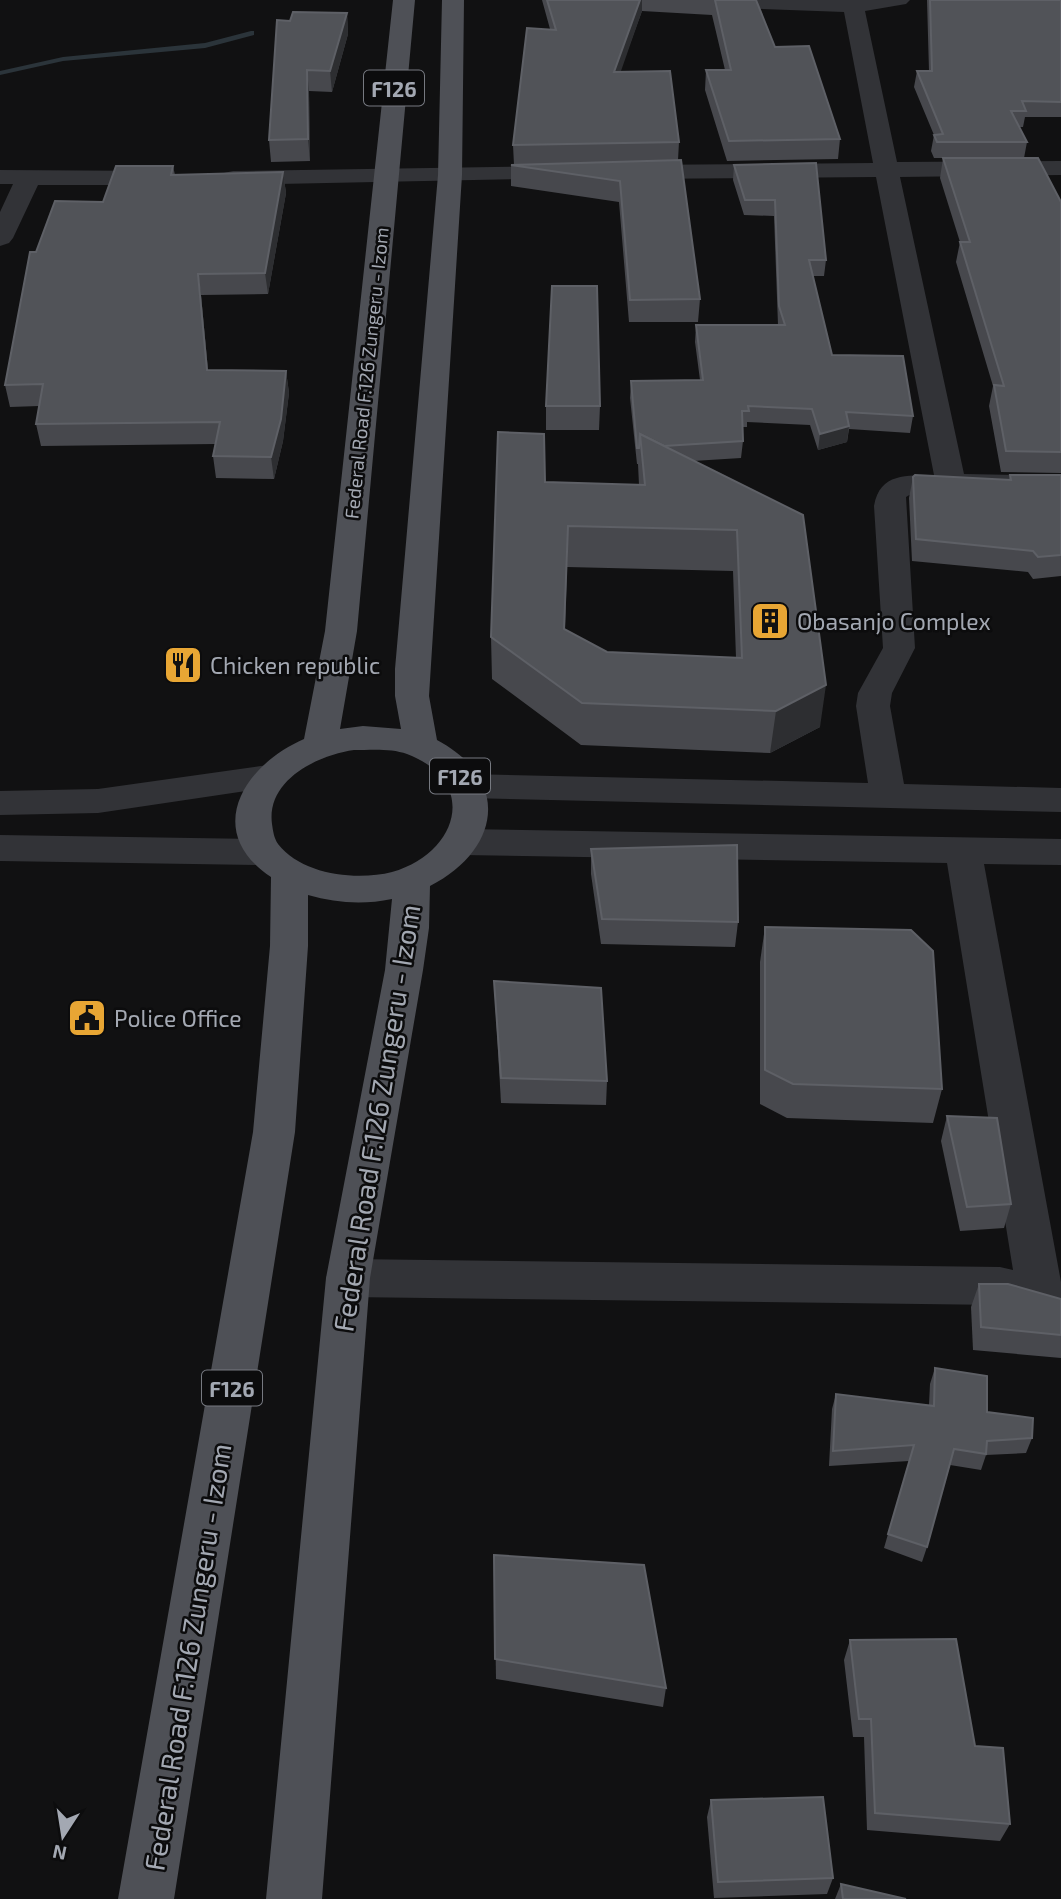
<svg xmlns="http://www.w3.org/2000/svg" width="1061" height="1899" viewBox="0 0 1061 1899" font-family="'Exo 2',sans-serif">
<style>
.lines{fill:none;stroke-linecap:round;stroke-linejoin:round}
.stream{fill:#2b343a;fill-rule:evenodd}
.minor{fill:#323337;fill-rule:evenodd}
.major{fill:#4e5056;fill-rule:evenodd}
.wall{fill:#47484d;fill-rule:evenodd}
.shaded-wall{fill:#2d2e31}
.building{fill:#515358;stroke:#5e6066;stroke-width:2;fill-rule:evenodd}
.labels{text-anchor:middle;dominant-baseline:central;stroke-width:5;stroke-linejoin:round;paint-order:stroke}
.far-street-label{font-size:19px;fill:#a3a8b2;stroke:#0c0c0d}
.shield{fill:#0c0c0d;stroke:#767980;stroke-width:2}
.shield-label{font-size:21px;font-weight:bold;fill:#a3a8b2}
.poi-label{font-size:23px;fill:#a3a8b2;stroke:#0c0c0d;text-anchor:start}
.near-street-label{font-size:28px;fill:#a3a8b2;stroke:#0c0c0d}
</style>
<rect width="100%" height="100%" fill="#111112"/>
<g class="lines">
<!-- stream -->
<polygon class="stream" points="251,31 254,31 254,35 205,48 63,61 0,75 0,71 63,57 205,43"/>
<!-- minor -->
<g class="minor">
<path d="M675 0H910L906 4 865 11 897 162 1061 161V175L900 177 964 474 1061 476V494H911L906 497 915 648 892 693 890 706 904 784 1061 788V812L468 798 455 795 450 786 455 777 468 774 868 783 856 706 858 693 883 648 874 506C880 472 907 476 934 475L876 177 632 179 623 177 620 172 623 167 632 165 873 163 844 12 686 6 679 4Z"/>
<polygon points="565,166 574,168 577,173 574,178 233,185 224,183 221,178 224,173 233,171"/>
<polygon points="0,170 162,171 171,173 174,178 171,183 162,185 38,185 13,238 9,243 0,246 0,212 13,184 0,184"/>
<polygon points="268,765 280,768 286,777 280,786 98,813 0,815 0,791 98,789"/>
<polygon points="463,829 1061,839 1061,865 984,864 1061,1282 1061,1322 1000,1305 348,1297 332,1292 326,1278 332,1264 348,1259 1000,1267 1013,1270 947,863 463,855 450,851 445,842 450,833"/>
<polygon points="0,835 264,839 277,843 282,852 277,861 264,865 0,861"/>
</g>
<!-- major -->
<path class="major" d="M393 0H415L357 631 340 729 363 726 401 729 395 696V669L438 175 442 0H464L462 175 429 696 437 740C512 780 500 850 430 886L429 928 423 970 370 1278 322 1899H266L326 1278 385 970 392 899C363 905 336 903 308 895V946L295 1132 174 1899H118L253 1132 270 946 271 877C202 831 244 765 304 739L325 631ZM354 750C371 750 391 748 407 754 480 782 458 853 392 872 357 881 302 875 278 844 274 838 273 831 272 824 266 780 318 755 354 750Z"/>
</g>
<!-- wall -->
<g class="wall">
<polygon points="542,0 756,0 775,47 840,139 838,159 727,161 705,90 706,70 725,70 712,15 642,11 620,71 679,142 678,160 700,299 698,322 629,322 619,202 511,186 511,165 514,165 513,145 550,29"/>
<polygon points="927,0 1061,0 1061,117 1025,117 1023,127 1019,127 1027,142 1024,158 1061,202 1061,473 1001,472 989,406 993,386 956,262 960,242 940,178 943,158 934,158 931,151 934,135 914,87 917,71 929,71"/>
<polygon points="347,13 348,34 332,92 309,91 310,161 271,162 269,140 290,21"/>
<path d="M816 163 826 260 824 276H813L832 355 913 416 910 433 849 429 847 442 818 450 810 425 747 422V427H743V441L741 458 693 461 803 515 820 727 770 753 581 745 492 679 491 637 545 482 639 485 638 464H637L630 398 631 381 700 380 695 342 696 325H778L774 216 744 215 733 180 734 165ZM567 567 733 571 736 658 607 652 565 630Z"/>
<polygon points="173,166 175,175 283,172 286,193 268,294 201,295 208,370 286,371 289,393 283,441 274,479 216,478 213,456 215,444 41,446 36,424 39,406 10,407 5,385 36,252 103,202"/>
<polygon points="546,406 600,406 599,430 546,430"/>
<polygon points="1010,475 1061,475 1061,576 1033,579 1028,572 912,561 909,498 913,477 1009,480"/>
<polygon points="591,849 738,922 735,947 601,944 591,874"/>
<polygon points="765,927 942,1089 933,1123 787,1118 760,1104 760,962"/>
<polygon points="494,981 607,1081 606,1105 501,1103"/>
<polygon points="947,1116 1011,1204 1004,1228 960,1231 941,1141"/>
<polygon points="979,1284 1061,1299 1061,1358 973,1350 971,1307"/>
<polygon points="935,1368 987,1412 1032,1438 1026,1453 986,1455 981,1470 950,1465 927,1547 922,1562 884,1548 909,1461 829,1466 832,1409 836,1394 929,1405 930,1384"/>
<polygon points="494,1555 666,1688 663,1707 496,1679"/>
<polygon points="850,1640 975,1746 1010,1824 1000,1841 867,1830 864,1737 853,1737 844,1660"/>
<polygon points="711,1800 833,1878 827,1894 714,1898 707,1817"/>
<polygon points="841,1884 906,1899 835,1899"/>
</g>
<!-- shaded-wall -->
<g class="shaded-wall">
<polygon points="640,0 642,0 642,11 614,91 614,72"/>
<polygon points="347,13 348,34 332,92 330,71"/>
<polygon points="307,70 309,91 310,161 308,139"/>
<polygon points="283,172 286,193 268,294 265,273"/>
<polygon points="198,274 201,295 210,392 207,370"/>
<polygon points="286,371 289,393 283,441 274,479 271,457"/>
<polygon points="849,426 847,442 818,450 820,434"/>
<polygon points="568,526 567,567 563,671 564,629"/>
<polygon points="826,685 820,727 770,753 776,711"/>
</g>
<!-- building -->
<g class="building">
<polygon points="547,0 640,0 614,72 670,71 679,142 513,145 527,28 556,30"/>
<polygon points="715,0 756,0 775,47 809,46 840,139 729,141 706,70 731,70"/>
<polygon points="930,0 1061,0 1061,102 1022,101 1026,111 1011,111 1027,142 937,142 934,135 943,134 917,71 932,71"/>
<polygon points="293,12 347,13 330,71 307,70 308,139 269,140 277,20 290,21"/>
<polygon points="943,158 1038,158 1061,202 1061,452 1006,451 994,385 1004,386 960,242 970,242"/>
<polygon points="681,160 700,299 630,300 620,181 511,165"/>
<polygon points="816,163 826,260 809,260 832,355 903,356 913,416 846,412 849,426 820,434 812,409 748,406 749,411 742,411 743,441 664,446 640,434 639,448 637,448 631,381 703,380 696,325 785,325 779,306 775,200 745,200 734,165"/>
<polygon points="116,166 173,166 171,175 283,172 265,273 198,274 207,370 286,371 281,419 271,457 213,456 220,422 36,424 43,384 5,385 30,252 36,252 55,201 103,202"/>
<polygon points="552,286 597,286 600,406 546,406"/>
<path d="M498 432 544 434 545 482 645 485 640 434 803 515 826 685 776 711 582 703 491 637ZM568 526 737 530 742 658 607 652 564 629Z"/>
<polygon points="915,475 1011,480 1010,475 1061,475 1061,555 1038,557 1033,551 916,539 913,477"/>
<polygon points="737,845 738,922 602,919 591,849"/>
<polygon points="765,927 911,930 933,951 942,1089 793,1084 765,1070"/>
<polygon points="494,981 601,988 607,1081 501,1078"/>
<polygon points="947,1116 997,1118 1011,1204 967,1207"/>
<polygon points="979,1284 1008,1284 1061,1299 1061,1335 981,1327"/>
<polygon points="935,1368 987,1376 987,1412 1033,1418 1032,1438 987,1441 986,1454 954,1449 927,1547 888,1534 914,1445 833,1451 836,1394 934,1406"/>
<polygon points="494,1555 644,1565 666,1688 495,1659"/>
<polygon points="956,1639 975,1746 1003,1748 1010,1824 875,1813 871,1719 859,1719 850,1640"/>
<polygon points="823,1797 833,1878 718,1882 711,1800"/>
<polygon points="841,1884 906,1899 843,1899"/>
</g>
<!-- icons -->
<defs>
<symbol id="building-square" viewBox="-11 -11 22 22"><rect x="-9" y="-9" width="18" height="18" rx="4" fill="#e8a634" stroke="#0c0c0d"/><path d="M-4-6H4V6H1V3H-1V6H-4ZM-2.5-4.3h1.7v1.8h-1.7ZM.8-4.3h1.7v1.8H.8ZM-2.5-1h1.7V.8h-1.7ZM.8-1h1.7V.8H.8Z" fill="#111"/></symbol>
<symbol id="restaurant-square" viewBox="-11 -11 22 22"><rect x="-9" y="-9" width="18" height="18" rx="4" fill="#e8a634" stroke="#0c0c0d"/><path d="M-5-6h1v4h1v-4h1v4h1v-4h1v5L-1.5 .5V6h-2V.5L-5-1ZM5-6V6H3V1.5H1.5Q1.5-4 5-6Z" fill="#111"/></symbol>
<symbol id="civic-square" viewBox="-11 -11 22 22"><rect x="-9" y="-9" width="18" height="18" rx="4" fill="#e8a634" stroke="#0c0c0d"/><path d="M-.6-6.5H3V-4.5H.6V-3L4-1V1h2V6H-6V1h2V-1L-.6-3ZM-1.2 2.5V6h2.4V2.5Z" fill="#111"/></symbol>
</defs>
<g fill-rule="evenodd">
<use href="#building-square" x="748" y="599" width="44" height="44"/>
<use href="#restaurant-square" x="161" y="643" width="44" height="44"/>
<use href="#civic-square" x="65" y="996" width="44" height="44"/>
</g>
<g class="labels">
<!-- far-street labels -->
<g class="far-street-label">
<text transform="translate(366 373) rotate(-84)">Federal Road F.126 Zungeru - Izom</text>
</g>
<!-- shield labels -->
<g class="shield">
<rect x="364" y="70.5" width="60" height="35" rx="5"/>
<rect x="430" y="758.5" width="60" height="35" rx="5"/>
<rect x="202" y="1370.5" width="60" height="35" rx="5"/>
</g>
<g class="shield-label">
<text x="394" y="88">F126</text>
<text x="460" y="776">F126</text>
<text x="232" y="1388">F126</text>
</g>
<!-- poi labels -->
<g class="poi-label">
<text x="797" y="621">Obasanjo Complex</text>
<text x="210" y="665">Chicken republic</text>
<text x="114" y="1018">Police Office</text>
</g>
<!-- near-street labels -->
<g class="near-street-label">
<text transform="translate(376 1118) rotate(-81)">Federal Road F.126 Zungeru - Izom</text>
<text transform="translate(187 1657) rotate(-81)">Federal Road F.126 Zungeru - Izom</text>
</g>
</g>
<!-- north arrow -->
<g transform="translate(63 1836) rotate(192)" stroke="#0c0c0d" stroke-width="5" paint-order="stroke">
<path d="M0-5L12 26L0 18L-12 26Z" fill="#a3a8b2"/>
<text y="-10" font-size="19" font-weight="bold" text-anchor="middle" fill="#a3a8b2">N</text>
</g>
</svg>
